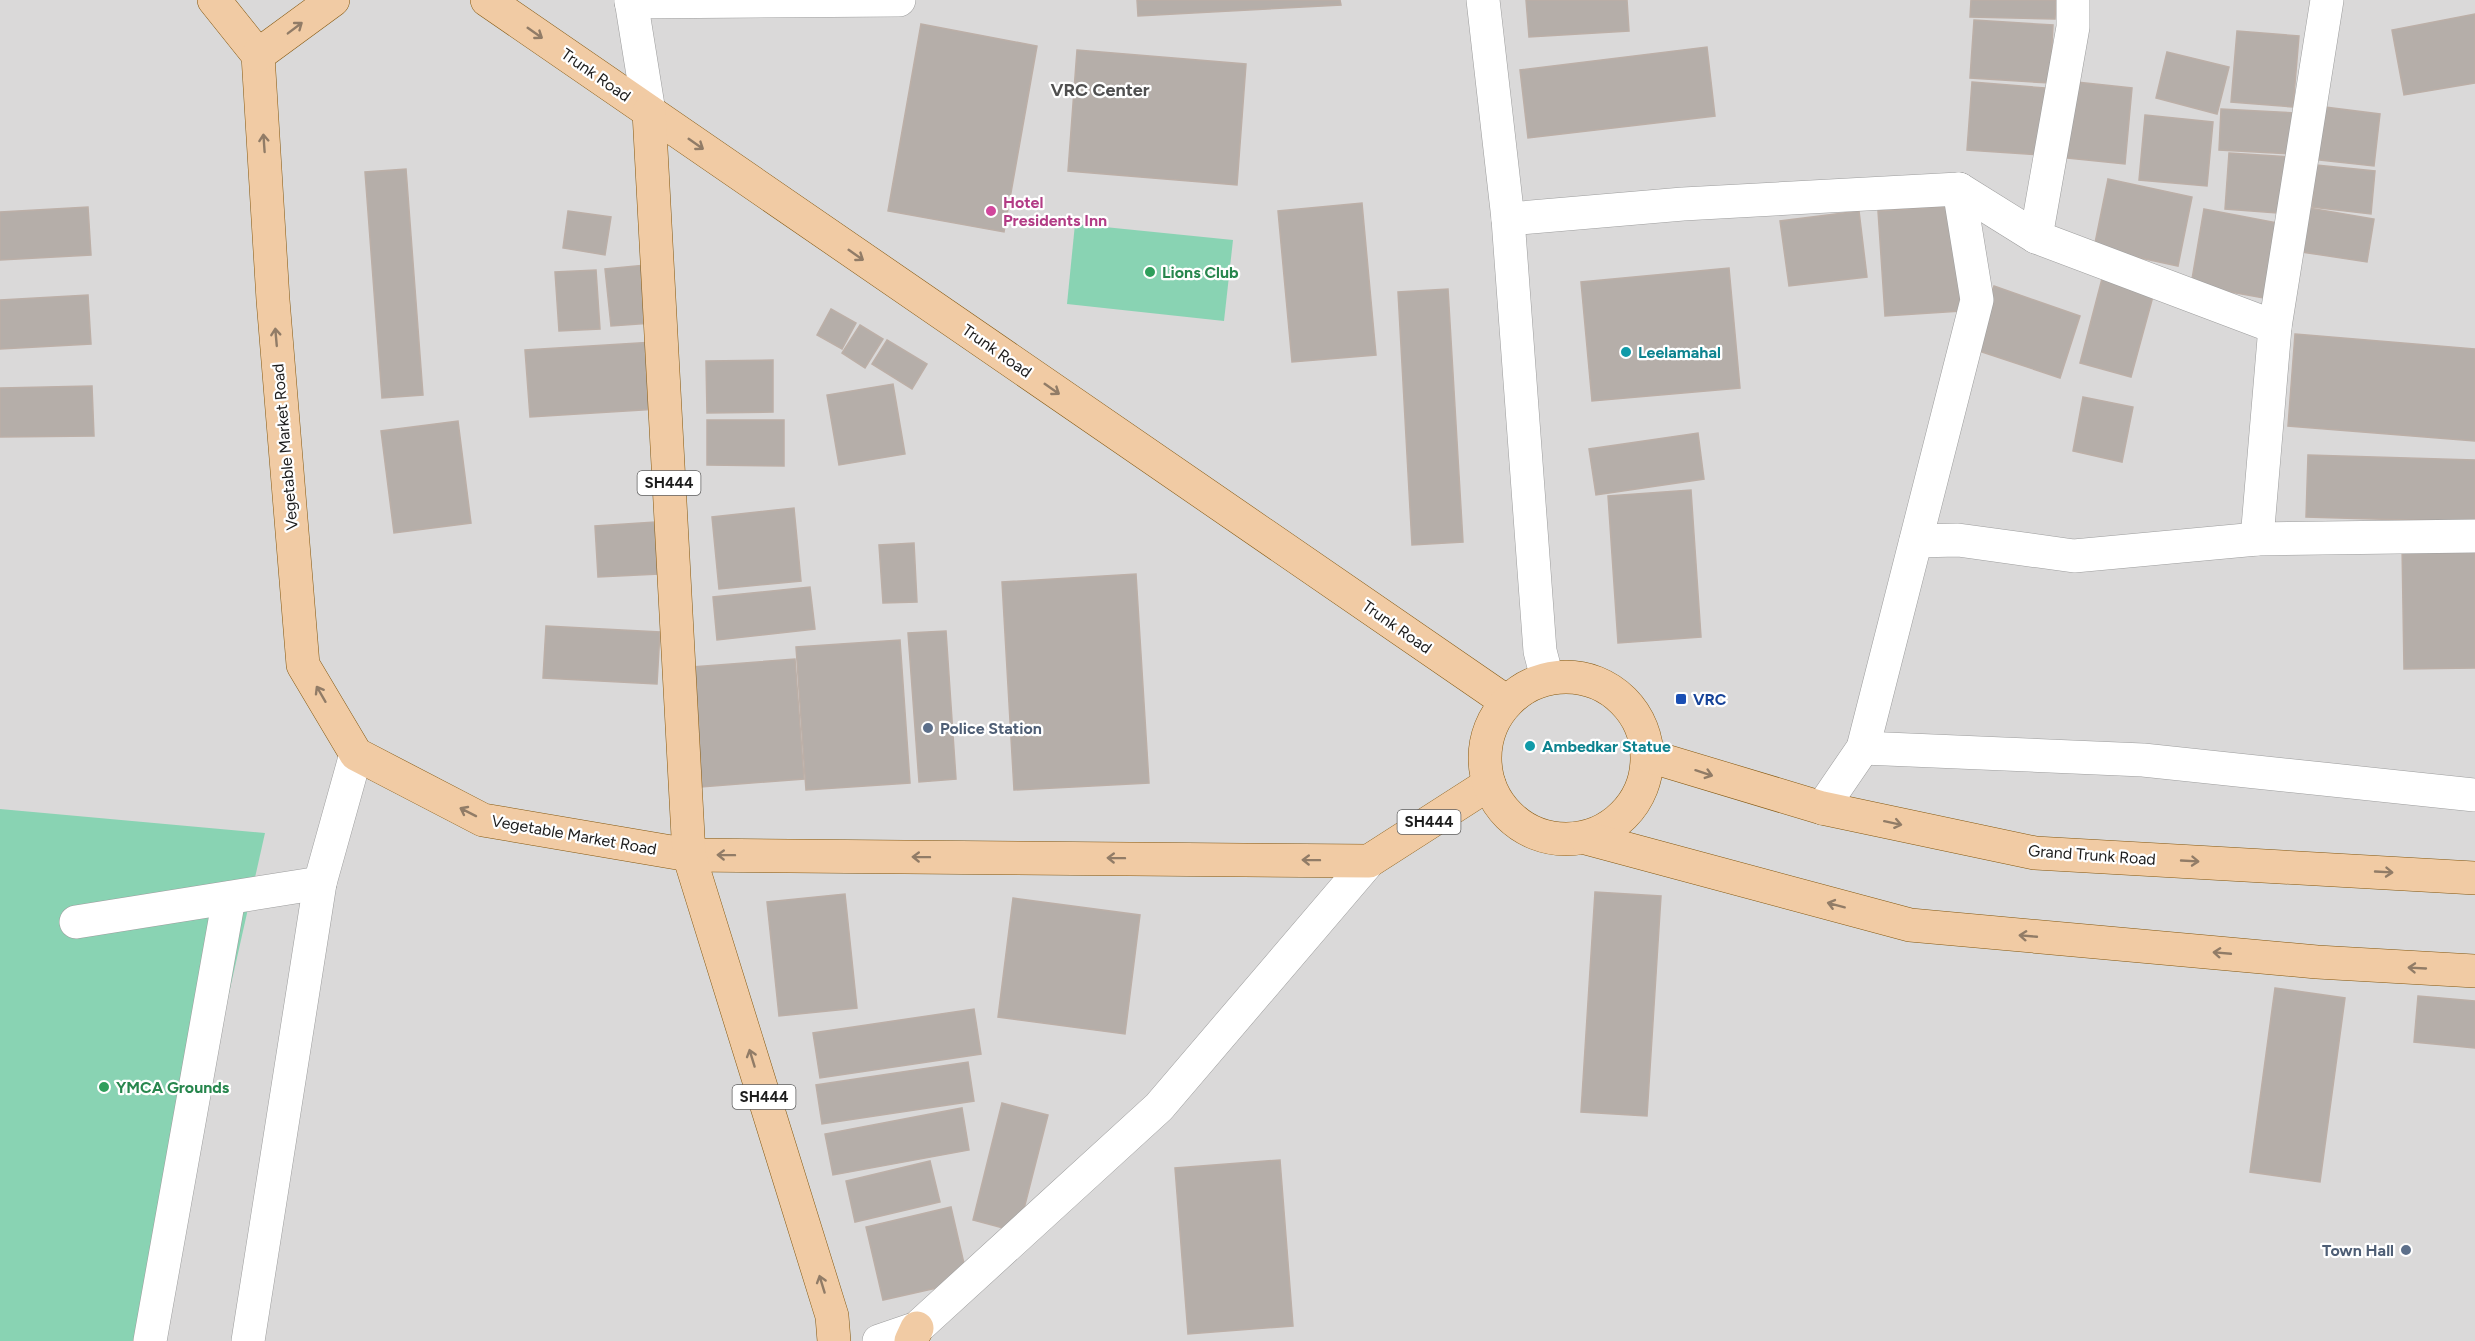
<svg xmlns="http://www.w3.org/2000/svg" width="2475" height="1341" viewBox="0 0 2475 1341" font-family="Figtree,sans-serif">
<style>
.residential{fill:#dad9d9}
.pitch{fill:#89d3b3}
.building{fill:#b5aea9;stroke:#bcafa7;stroke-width:1.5}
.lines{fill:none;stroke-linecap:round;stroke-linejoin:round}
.minor-casing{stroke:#9d9d9d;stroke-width:34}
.major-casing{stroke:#845810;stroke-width:34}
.minor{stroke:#fff;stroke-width:33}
.major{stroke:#f1cba4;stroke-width:33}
.oneway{stroke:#917c67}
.hotel-dot{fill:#d1479c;stroke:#fff;stroke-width:2}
.leisure-dot{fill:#2e9e5b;stroke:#fff;stroke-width:2}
.culture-dot{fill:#0f9aa8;stroke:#fff;stroke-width:2}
.transit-dot{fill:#1a4fb4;stroke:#fff;stroke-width:2}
.service-dot{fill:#5c6f8a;stroke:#fff;stroke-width:2}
.labels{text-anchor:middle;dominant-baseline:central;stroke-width:4.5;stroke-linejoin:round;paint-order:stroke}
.shield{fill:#fff;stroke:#606060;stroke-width:1.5}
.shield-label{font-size:15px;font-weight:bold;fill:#1c1c1c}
.street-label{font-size:16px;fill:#1c1c1c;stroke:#fff}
.hotel-label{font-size:16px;font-weight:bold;fill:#b23c85;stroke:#fff;text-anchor:start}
.leisure-label{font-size:16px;font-weight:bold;fill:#27864d;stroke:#fff;text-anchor:start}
.culture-label{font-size:16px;font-weight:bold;fill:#0d838f;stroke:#fff;text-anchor:start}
.transit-label{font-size:16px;font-weight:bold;fill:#164399;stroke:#fff;text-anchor:start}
.service-label{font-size:16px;font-weight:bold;fill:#4e5e75;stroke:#fff;text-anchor:start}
.neighbourhood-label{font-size:18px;font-weight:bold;fill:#4f4f4f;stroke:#fff}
</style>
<rect width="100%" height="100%" fill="#ece9e3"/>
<!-- residential -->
<rect class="residential" x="0" y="0" width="2475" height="1341"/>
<!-- pitch -->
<g class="pitch">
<polygon points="1075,224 1233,240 1224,321 1067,304"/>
<polygon points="0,809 265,833 151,1341 0,1341"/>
</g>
<!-- building -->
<g class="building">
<polygon points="1137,0 1340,0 1341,5 1138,16"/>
<polygon points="1526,0 1627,0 1629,31 1529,37"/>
<polygon points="1971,0 2056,0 2055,19 1970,17"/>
<polygon points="2475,14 2475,83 2404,95 2392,30"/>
<polygon points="1974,20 2053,25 2050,83 1970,78"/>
<polygon points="921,24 1037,46 1004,232 888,211"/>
<polygon points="2237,31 2299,36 2293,107 2231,102"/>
<polygon points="1707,47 1715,116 1528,138 1520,70"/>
<polygon points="1077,50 1246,64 1237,185 1068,171"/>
<polygon points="2167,52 2229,67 2217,114 2156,98"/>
<polygon points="2067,81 2132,88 2125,164 2058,157"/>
<polygon points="1972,82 2045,88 2040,155 1967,150"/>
<polygon points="2317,106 2380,114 2374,166 2311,159"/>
<polygon points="2221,109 2297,113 2294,154 2219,150"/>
<polygon points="2145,115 2213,122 2207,186 2139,180"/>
<polygon points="2229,153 2294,157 2290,214 2225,209"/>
<polygon points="2316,165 2375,171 2371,214 2312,207"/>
<polygon points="406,169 423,395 382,398 365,172"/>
<polygon points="2108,179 2192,197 2178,266 2094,248"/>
<polygon points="1362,203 1376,355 1292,362 1278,211"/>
<polygon points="1953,206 1961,311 1885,316 1878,211"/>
<polygon points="88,207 91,255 0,260 0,212"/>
<polygon points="2309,208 2374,219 2367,262 2302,252"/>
<polygon points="2204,209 2283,224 2269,299 2191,285"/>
<polygon points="568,211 611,217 605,255 563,248"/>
<polygon points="1859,211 1867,277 1789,286 1780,221"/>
<polygon points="646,265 652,323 611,326 605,269"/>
<polygon points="1729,268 1740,388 1592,401 1581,282"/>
<polygon points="596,270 600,329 559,331 555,272"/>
<polygon points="2103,275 2155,289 2131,377 2080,363"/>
<polygon points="1994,286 2080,316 2060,378 1973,349"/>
<polygon points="1448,289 1463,542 1412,545 1398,292"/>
<polygon points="88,295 91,344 0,349 0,300"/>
<polygon points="831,309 856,323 842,349 817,335"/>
<polygon points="860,325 883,339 865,368 842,353"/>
<polygon points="2295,334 2475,349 2475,441 2288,426"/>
<polygon points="887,340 927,364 912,389 872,364"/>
<polygon points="654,342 658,409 530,417 525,350"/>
<polygon points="773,360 773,412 707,413 706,361"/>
<polygon points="893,384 905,454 839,465 827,395"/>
<polygon points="92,386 94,436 0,437 0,388"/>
<polygon points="2083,397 2133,407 2122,462 2073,451"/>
<polygon points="707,420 784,420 784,466 707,465"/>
<polygon points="458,421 471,523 394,533 381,431"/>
<polygon points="1698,433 1704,479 1596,495 1589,449"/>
<polygon points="2308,455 2475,460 2475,522 2306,517"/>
<polygon points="1691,490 1701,637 1618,643 1608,496"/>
<polygon points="794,508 801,581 719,589 712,517"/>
<polygon points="655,522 659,574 598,577 595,526"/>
<polygon points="914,543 917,602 883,603 879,545"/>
<polygon points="2475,543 2475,668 2404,669 2402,545"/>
<polygon points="1136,574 1149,783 1014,790 1002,582"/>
<polygon points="810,587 815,629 717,640 713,597"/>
<polygon points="546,626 660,632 657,684 543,678"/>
<polygon points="946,631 956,779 919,782 908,633"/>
<polygon points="900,640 910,783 806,790 796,647"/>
<polygon points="795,659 804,779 701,787 692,667"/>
<polygon points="1595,892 1661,896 1647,1116 1581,1112"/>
<polygon points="845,894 857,1008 779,1016 767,902"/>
<polygon points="1013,898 1140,915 1125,1034 998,1017"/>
<polygon points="2275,988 2345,998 2320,1182 2250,1172"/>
<polygon points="2418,996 2475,1001 2475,1048 2414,1042"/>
<polygon points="974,1009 981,1054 820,1078 813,1033"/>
<polygon points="968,1062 974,1101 822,1124 816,1085"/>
<polygon points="1002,1103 1048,1115 1018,1232 973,1220"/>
<polygon points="962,1108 969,1150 833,1175 825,1134"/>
<polygon points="1280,1160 1293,1326 1188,1334 1175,1168"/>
<polygon points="930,1161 940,1202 855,1222 846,1181"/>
<polygon points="951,1207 968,1281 883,1300 866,1227"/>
</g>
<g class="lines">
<defs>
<g id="minor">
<polyline points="631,0 649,112"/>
<polyline points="1483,0 1508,219 1540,651 1547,678"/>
<polyline points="2327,0 2275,327 2257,539 2475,536"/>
<polyline points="631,2 899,0"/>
<polyline points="1508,219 1683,204 1959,189 2036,237 2275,327"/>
<polyline points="2036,237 2073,27 2073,0"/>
<polyline points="1916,541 1958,540 2074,556 2257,539"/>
<polyline points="1863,748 2143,760 2475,795"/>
<polyline points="1822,808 1863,748 1977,300 1959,189"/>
<polyline points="76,922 320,883"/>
<polyline points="150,1341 229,898"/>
<polyline points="248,1341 320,883 356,754"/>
<polyline points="879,1341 917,1328 1159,1107 1369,861"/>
</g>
<g id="major">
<polyline points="214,0 258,55 273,300 303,665 356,754 483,820 689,855 1369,861 1489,784"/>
<polyline points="487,0 1507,702"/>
<polyline points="258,55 333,0"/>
<polyline points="649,112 689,855 832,1316 834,1341"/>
<circle cx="1566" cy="758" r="81"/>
<polyline points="1649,756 1822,808 2035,853 2475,878"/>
<polyline points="1586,838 1910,925 2317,962 2475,971"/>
<polyline points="911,1341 917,1328"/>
</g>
</defs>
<!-- minor casing -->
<use href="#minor" class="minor-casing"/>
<!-- major casing -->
<use href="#major" class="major-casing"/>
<!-- minor -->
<use href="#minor" class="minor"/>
<!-- major -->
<use href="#major" class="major"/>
</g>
<!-- one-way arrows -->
<defs><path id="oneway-shaft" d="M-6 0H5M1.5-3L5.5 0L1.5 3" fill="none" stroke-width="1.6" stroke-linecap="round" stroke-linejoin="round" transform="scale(1.5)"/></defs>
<g class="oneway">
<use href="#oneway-shaft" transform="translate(295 28) rotate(-37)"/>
<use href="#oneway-shaft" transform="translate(535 33) rotate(35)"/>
<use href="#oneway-shaft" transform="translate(264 143) rotate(-94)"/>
<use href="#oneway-shaft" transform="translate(696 144) rotate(35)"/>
<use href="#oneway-shaft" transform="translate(856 255) rotate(35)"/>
<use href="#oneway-shaft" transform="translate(276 337) rotate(-95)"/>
<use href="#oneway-shaft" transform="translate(1052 389) rotate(35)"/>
<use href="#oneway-shaft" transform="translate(321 694) rotate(-120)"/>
<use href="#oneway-shaft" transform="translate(1704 773) rotate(18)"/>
<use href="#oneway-shaft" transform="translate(468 812) rotate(-153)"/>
<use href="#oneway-shaft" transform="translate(1893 823) rotate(12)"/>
<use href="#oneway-shaft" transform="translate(726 855) rotate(-179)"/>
<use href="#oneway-shaft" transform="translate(921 857) rotate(-179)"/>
<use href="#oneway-shaft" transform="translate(1116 858) rotate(-179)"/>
<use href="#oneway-shaft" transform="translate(1311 860) rotate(-179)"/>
<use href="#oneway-shaft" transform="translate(2190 861) rotate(3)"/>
<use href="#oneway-shaft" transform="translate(2384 872) rotate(3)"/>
<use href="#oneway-shaft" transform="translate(1836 905) rotate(-165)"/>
<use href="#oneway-shaft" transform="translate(2028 936) rotate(-175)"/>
<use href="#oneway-shaft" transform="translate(2222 953) rotate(-175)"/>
<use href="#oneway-shaft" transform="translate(2417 968) rotate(-177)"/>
<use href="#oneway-shaft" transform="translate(752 1058) rotate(-107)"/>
<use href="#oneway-shaft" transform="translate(822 1284) rotate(-107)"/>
</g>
<!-- markers -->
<circle class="hotel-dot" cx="991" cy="211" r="6"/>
<g class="leisure-dot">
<circle cx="1150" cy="272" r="6"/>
<circle cx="104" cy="1087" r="6"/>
</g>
<g class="culture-dot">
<circle cx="1626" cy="352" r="6"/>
<circle cx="1530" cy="746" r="6"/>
</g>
<rect class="transit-dot" x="1675" y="693" width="12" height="12" rx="3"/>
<g class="service-dot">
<circle cx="928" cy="728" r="6"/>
<circle cx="2406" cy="1250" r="6"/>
</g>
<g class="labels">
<!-- shield labels -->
<g class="shield">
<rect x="637.5" y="471" width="63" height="24" rx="4.5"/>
<rect x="1397.5" y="810" width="63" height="24" rx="4.5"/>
<rect x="732.5" y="1085" width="63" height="24" rx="4.5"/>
</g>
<g class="shield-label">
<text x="669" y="483">SH444</text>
<text x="1429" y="822">SH444</text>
<text x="764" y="1097">SH444</text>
</g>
<!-- street labels -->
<g class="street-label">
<text transform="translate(596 75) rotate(35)">Trunk Road</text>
<text transform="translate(997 351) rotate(35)">Trunk Road</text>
<text transform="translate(285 447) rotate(-95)">Vegetable Market Road</text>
<text transform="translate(1397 627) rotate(35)">Trunk Road</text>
<text transform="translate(574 835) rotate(10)">Vegetable Market Road</text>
<text transform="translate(2092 855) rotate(4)">Grand Trunk Road</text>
</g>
<!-- hotel labels -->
<g class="hotel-label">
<text x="1003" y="202">Hotel<tspan x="1003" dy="18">Presidents Inn</tspan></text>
</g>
<!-- leisure labels -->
<g class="leisure-label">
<text x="1162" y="272">Lions Club</text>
<text x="116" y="1087">YMCA Grounds</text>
</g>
<!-- culture labels -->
<g class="culture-label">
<text x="1638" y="352">Leelamahal</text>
<text x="1542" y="746">Ambedkar Statue</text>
</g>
<!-- transit labels -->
<g class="transit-label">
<text x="1693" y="699">VRC</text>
</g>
<!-- service labels -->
<g class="service-label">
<text x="940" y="728">Police Station</text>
<text x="2394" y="1250" text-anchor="end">Town Hall</text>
</g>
<!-- neighbourhood labels -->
<g class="neighbourhood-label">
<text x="1100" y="90">VRC Center</text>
</g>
</g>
</svg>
